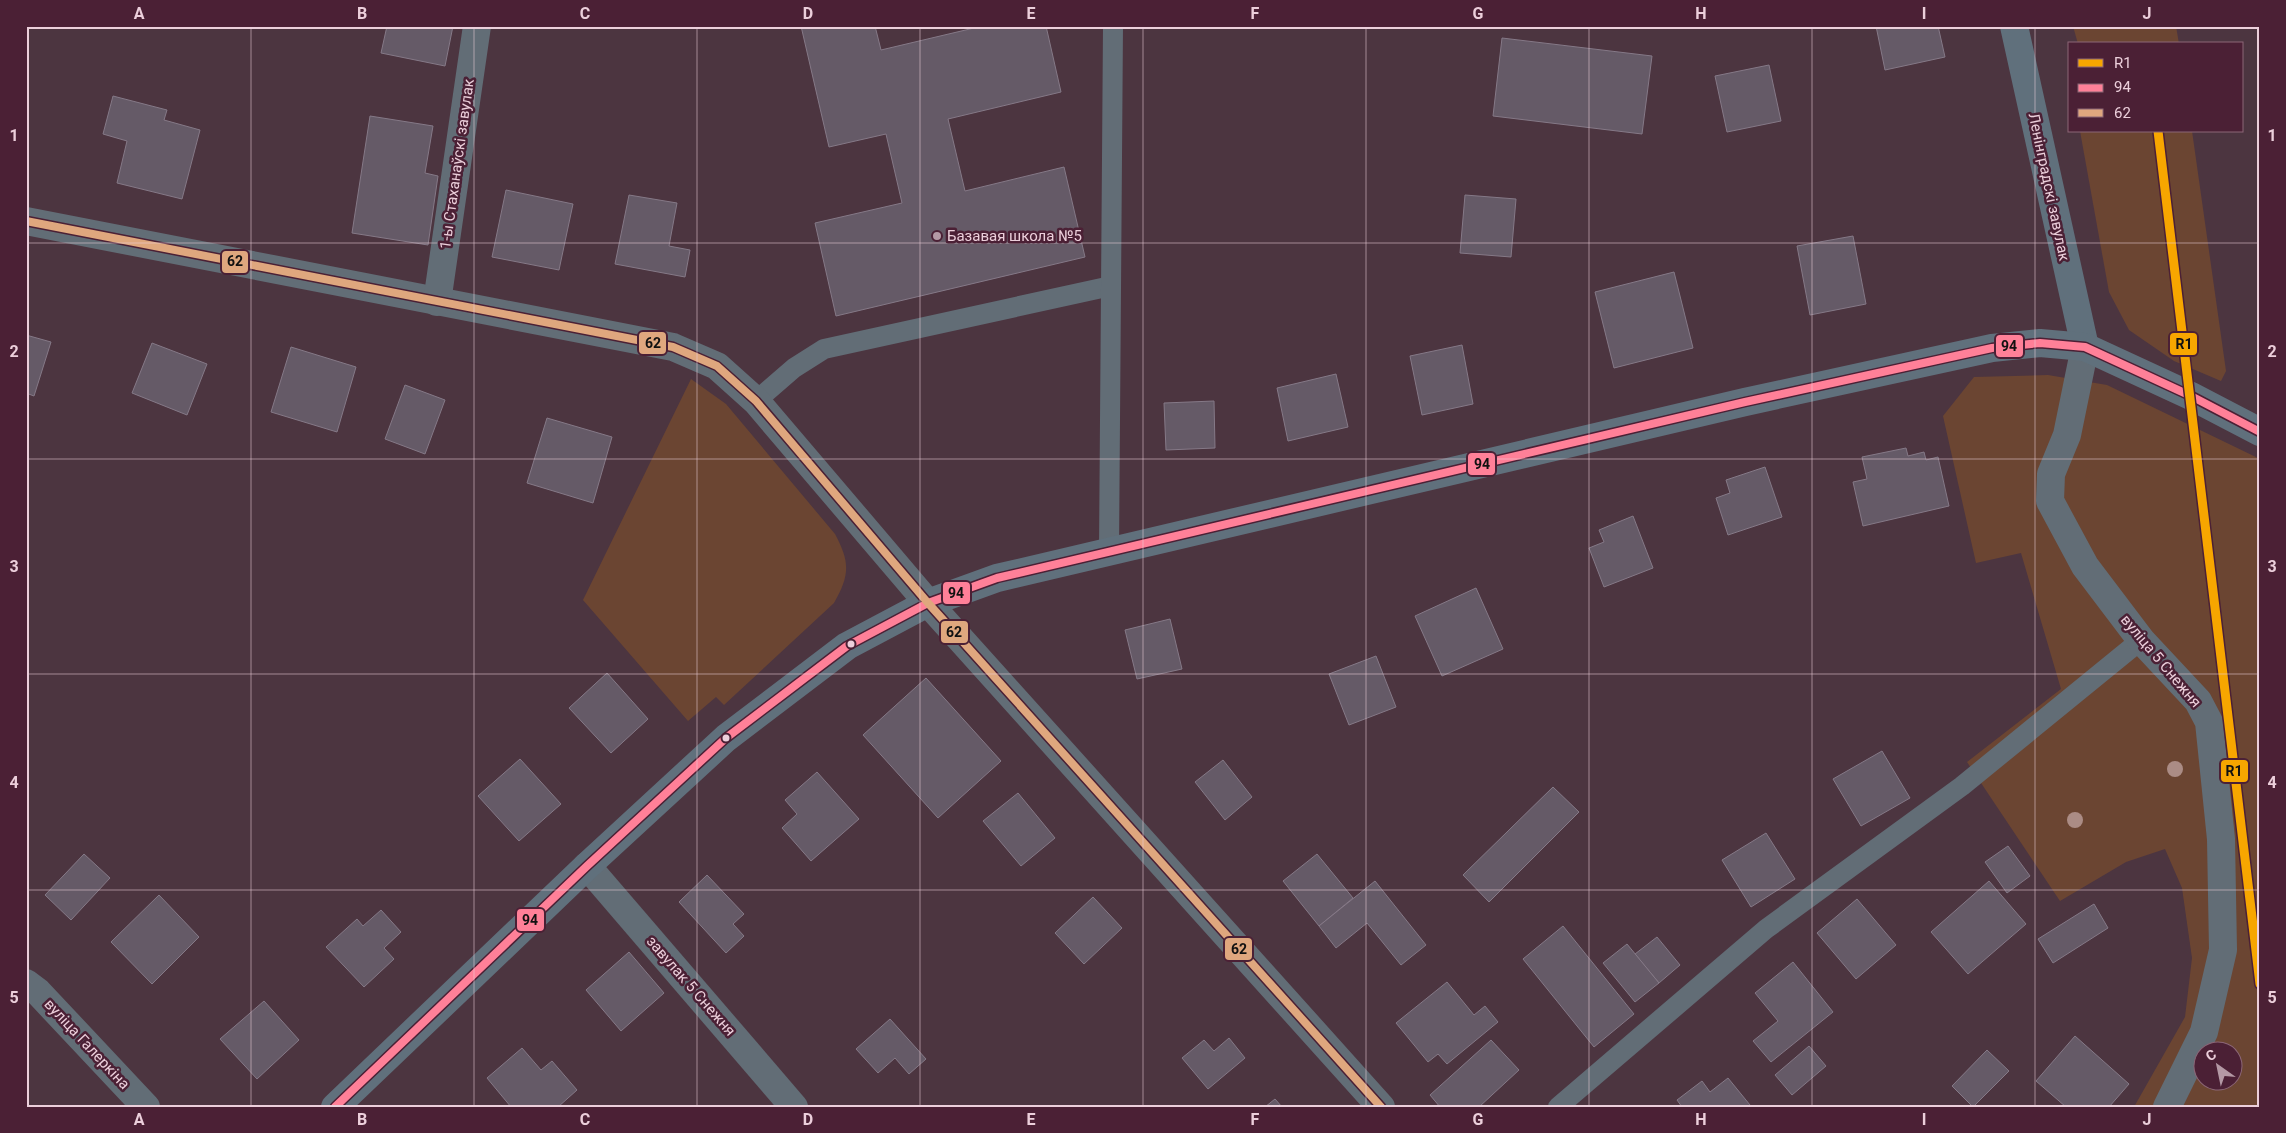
<svg xmlns="http://www.w3.org/2000/svg" width="2286" height="1133" viewBox="0 0 2286 1133" font-family="Roboto,sans-serif">
<style>
.green{fill:#6b4532;fill-rule:evenodd}
.building{fill:#655a67;stroke:#857987}
.lines{fill:none;stroke-linecap:round;stroke-linejoin:round}
.lane{stroke:#626d76;stroke-width:20}
.street{stroke:#626d76;stroke-width:28}
.secondary{stroke:#60707c;stroke-width:28}
.bus-1-casing{stroke:#4b2035;stroke-width:11}
.bus-2-casing{stroke:#4b2035;stroke-width:11}
.bus-1{stroke:#ff8098;stroke-width:8}
.bus-2{stroke:#dfa77e;stroke-width:8}
.rail-1-casing{stroke:#4b2035;stroke-width:12}
.rail-1{stroke:#f7a600;stroke-width:9}
.tree{fill:#ab8c85}
.grid{fill:none;stroke:#eccfdb;stroke-width:1;stroke-opacity:0.55}
.poi-dot{fill:#b499a5;stroke:#4b2035;stroke-width:2}
.bus-dot{fill:#eccfdb;stroke:#4b2035;stroke-width:2}
.labels{text-anchor:middle;dominant-baseline:central;stroke-width:5;stroke-linejoin:round;paint-order:stroke}
.street-label{font-size:15px;fill:#eccfdb;stroke:#4b2035}
.poi-label{font-size:15px;fill:#eccfdb;stroke:#4b2035;text-anchor:start}
.line-badge{stroke:#4b2035;stroke-width:2}
.pale-badge-label{font-size:14px;text-anchor:middle;font-weight:bold;fill:#111}
.neatline{fill:none;stroke:#eccfdb;stroke-width:2}
.grid-label{font-size:16px;text-anchor:middle;font-weight:bold;fill:#eccfdb}
</style>
<rect width="100%" height="100%" fill="#4c3540"/>
<!-- green -->
<g class="green">
<polygon points="2073,26 2176,26 2179,44 2078,44"/>
<polygon points="2080,131 2192,131 2226,371 2221,381 2174,361 2129,330 2109,292"/>
<path d="M2048 375 2107 385 2260 459V1107H2134L2185 1017 2192 958 2182 888 2165 849 2126 862 2060 901 1967 762 2061 689 2021 553 1976 563 1943 416 1974 377ZM2204 1050H2234V1080H2204Z"/>
<path d="M691 379 726 404 835 534C850 562 850 575 834 603L724 705 716 697 688 721 583 600Z"/>
</g>
<!-- building -->
<g class="building">
<polygon points="387,26 453,26 445,66 381,53"/>
<polygon points="801,26 875,26 881,50 974,28 974,26 1046,26 1061,92 948,119 965,191 1064,167 1085,257 836,316 815,223 902,203 886,134 829,147"/>
<polygon points="1876,26 1938,26 1945,57 1885,70"/>
<polygon points="1502,38 1652,56 1642,134 1493,116"/>
<polygon points="1769,65 1781,121 1727,132 1715,76"/>
<polygon points="113,96 167,110 164,120 200,130 182,199 117,183 127,141 103,134"/>
<polygon points="370,116 433,126 425,173 438,176 428,245 352,233"/>
<polygon points="506,190 573,204 559,270 492,257"/>
<polygon points="629,195 677,203 669,246 690,250 685,277 615,264"/>
<polygon points="1465,195 1516,199 1511,257 1460,253"/>
<polygon points="1853,236 1866,304 1810,315 1797,246"/>
<polygon points="1674,272 1693,348 1614,368 1595,292"/>
<polygon points="26,335 51,342 34,396 26,393"/>
<polygon points="152,343 207,364 187,415 132,393"/>
<polygon points="1462,345 1473,404 1422,415 1410,356"/>
<polygon points="291,347 356,367 337,432 271,412"/>
<polygon points="1336,374 1348,427 1288,441 1277,388"/>
<polygon points="405,385 445,400 425,454 385,439"/>
<polygon points="1214,401 1215,448 1166,450 1164,403"/>
<polygon points="547,418 612,437 593,503 527,483"/>
<polygon points="1906,448 1908,456 1924,452 1926,460 1938,457 1949,506 1863,526 1853,482 1867,479 1862,457"/>
<polygon points="1765,467 1782,517 1728,535 1716,498 1730,493 1726,480"/>
<polygon points="1633,516 1653,568 1604,587 1589,548 1604,542 1599,530"/>
<polygon points="1476,588 1503,649 1442,676 1415,616"/>
<polygon points="1170,619 1182,669 1137,679 1125,630"/>
<polygon points="1376,656 1396,707 1349,725 1329,674"/>
<polygon points="607,673 648,719 611,753 569,708"/>
<polygon points="926,678 1001,761 938,818 863,735"/>
<polygon points="1882,751 1910,798 1861,826 1833,779"/>
<polygon points="520,759 561,804 519,841 478,796"/>
<polygon points="1223,760 1252,797 1225,820 1195,782"/>
<polygon points="817,772 859,819 811,861 782,828 797,814 785,800"/>
<polygon points="1553,787 1579,812 1489,902 1463,875"/>
<polygon points="1018,793 1055,838 1021,866 983,821"/>
<polygon points="1766,833 1795,879 1751,907 1722,860"/>
<polygon points="2008,846 2030,876 2007,893 1985,862"/>
<polygon points="84,854 110,878 71,920 45,895"/>
<polygon points="1317,854 1353,898 1319,926 1283,881"/>
<polygon points="707,875 744,914 733,924 744,936 726,953 679,902"/>
<polygon points="1375,881 1426,945 1401,965 1367,923 1336,948 1319,926"/>
<polygon points="1989,881 2026,924 1968,974 1931,932"/>
<polygon points="159,895 199,937 152,984 111,942"/>
<polygon points="1093,897 1122,928 1084,964 1055,933"/>
<polygon points="1857,899 1896,945 1856,979 1817,933"/>
<polygon points="2094,904 2108,928 2053,963 2038,939"/>
<polygon points="381,910 401,932 384,948 394,959 364,987 326,947 357,919 363,926"/>
<polygon points="1563,926 1634,1014 1594,1047 1523,959"/>
<polygon points="1657,937 1680,965 1659,983 1635,954"/>
<polygon points="1627,944 1659,983 1635,1002 1603,963"/>
<polygon points="629,952 664,993 621,1031 586,990"/>
<polygon points="1793,962 1833,1012 1771,1062 1753,1041 1778,1021 1755,993"/>
<polygon points="1447,982 1474,1015 1485,1006 1498,1022 1447,1064 1438,1054 1428,1062 1396,1023"/>
<polygon points="264,1001 299,1040 257,1079 220,1039"/>
<polygon points="890,1019 926,1059 909,1074 895,1058 878,1073 856,1049"/>
<polygon points="2075,1036 2129,1084 2109,1107 2066,1107 2036,1081"/>
<polygon points="1229,1038 1245,1058 1208,1089 1182,1058 1204,1040 1214,1051"/>
<polygon points="1491,1040 1519,1070 1479,1107 1440,1107 1430,1095"/>
<polygon points="1809,1046 1826,1066 1792,1095 1775,1075"/>
<polygon points="522,1048 541,1070 552,1061 577,1090 558,1107 511,1107 487,1078"/>
<polygon points="1987,1050 2009,1071 1973,1107 1952,1086"/>
<polygon points="1728,1078 1750,1105 1748,1107 1682,1107 1677,1100 1702,1081 1710,1092"/>
<polygon points="1275,1099 1282,1107 1265,1107"/>
</g>
<g class="lines">
<!-- lane -->
<g class="lane">
<polyline points="756,401 794,368 824,349 1111,286"/>
<polyline points="1109,552 1113,26"/>
<polyline points="1558,1107 1766,929 1962,786 2141,640"/>
</g>
<!-- street -->
<g class="street">
<polyline points="26,221 673,347 717,366 756,401 928,603 1381,1107"/>
<polyline points="437,302 477,26"/>
<polyline points="2085,347 2067,435 2051,474 2050,501 2085,566 2141,640 2198,701 2209,722 2221,839 2223,950 2204,1032 2167,1107"/>
<polyline points="587,866 794,1107"/>
<polyline points="26,983 38,992 146,1107"/>
</g>
<!-- secondary -->
<g class="secondary">
<polyline points="2014,26 2085,347"/>
<polyline points="335,1107 587,866 726,738 847,646 928,603 997,578 1745,402 1992,348 2040,343 2085,347 2191,396 2260,432"/>
</g>
<defs>
<polyline id="bus-1" points="335,1107 587,866 726,738 847,646 928,603 997,578 1745,402 1992,348 2040,343 2085,347 2191,396 2260,432"/>
<polyline id="bus-2" points="26,221 673,347 717,366 756,401 928,603 1381,1107"/>
</defs>
<!-- bus-1 casing -->
<use href="#bus-1" class="bus-1-casing"/>
<!-- bus-2 casing -->
<use href="#bus-2" class="bus-2-casing"/>
<!-- bus-1 -->
<use href="#bus-1" class="bus-1"/>
<!-- bus-2 -->
<use href="#bus-2" class="bus-2"/>
<defs>
<polyline id="rail-1" points="2158,131 2260,984"/>
</defs>
<!-- rail-1 casing -->
<use href="#rail-1" class="rail-1-casing"/>
<!-- rail-1 -->
<use href="#rail-1" class="rail-1"/>
</g>
<!-- trees -->
<g class="tree">
<circle cx="2175" cy="769" r="8"/>
<circle cx="2075" cy="820" r="8"/>
</g>
<!-- grid -->
<path class="grid" d="M251 26V1107M474 26V1107M697 26V1107M920 26V1107M1143 26V1107M1366 26V1107M1589 26V1107M1812 26V1107M2035 26V1107M26 243H2260M26 459H2260M26 674H2260M26 890H2260"/>
<!-- markers -->
<circle class="poi-dot" cx="937" cy="236" r="5"/>
<g class="bus-dot">
<circle cx="851" cy="644" r="4.5"/>
<circle cx="726" cy="738" r="4.5"/>
</g>
<g class="labels">
<!-- street labels -->
<g class="street-label">
<text transform="translate(457 164) rotate(-82)">1-ы Стаханаўскі завулак</text>
<text transform="translate(2049 187) rotate(78)">Ленінградскі завулак</text>
<text transform="translate(2161 661) rotate(50)">вуліца 5 Снежня</text>
<text transform="translate(691 986) rotate(49)">завулак 5 Снежня</text>
<text transform="translate(87 1044) rotate(47)">вуліца Галеркіна</text>
</g>
<!-- poi labels -->
<g class="poi-label">
<text x="947" y="236">Базавая школа №5</text>
</g>
</g>
<g class="line-badge">
<rect x="221" y="250" width="28" height="24" rx="5" fill="#dfa77e"/>
<rect x="638" y="331" width="29" height="24" rx="5" fill="#dfa77e"/>
<rect x="2169" y="332" width="29" height="24" rx="5" fill="#f7a600"/>
<rect x="1995" y="334" width="29" height="24" rx="5" fill="#ff8098"/>
<rect x="1467" y="452" width="29" height="24" rx="5" fill="#ff8098"/>
<rect x="942" y="581" width="29" height="24" rx="5" fill="#ff8098"/>
<rect x="940" y="620" width="29" height="24" rx="5" fill="#dfa77e"/>
<rect x="2220" y="759" width="29" height="24" rx="5" fill="#f7a600"/>
<rect x="516" y="908" width="29" height="24" rx="5" fill="#ff8098"/>
<rect x="1224" y="937" width="29" height="24" rx="5" fill="#dfa77e"/>
</g>
<g class="pale-badge-label">
<text x="235" y="266">62</text>
<text x="653" y="348">62</text>
<text x="2184" y="349">R1</text>
<text x="2009" y="351">94</text>
<text x="1482" y="469">94</text>
<text x="956" y="598">94</text>
<text x="954" y="637">62</text>
<text x="2234" y="776">R1</text>
<text x="530" y="925">94</text>
<text x="1239" y="954">62</text>
</g>
<!-- border -->
<rect width="2286" height="1133" fill="none" stroke="#4b2035" stroke-width="55"/>
<!-- legend -->
<rect x="2068" y="42" width="175" height="90" fill="#4b2035" stroke="#8b6677"/>
<rect x="2078" y="59" width="25" height="8" fill="#f7a600" stroke="#8b6677"/>
<text x="2114" y="68" font-size="15" fill="#eccfdb">R1</text>
<rect x="2078" y="84" width="25" height="8" fill="#ff8098" stroke="#8b6677"/>
<text x="2114" y="92" font-size="15" fill="#eccfdb">94</text>
<rect x="2078" y="109" width="25" height="8" fill="#dfa77e" stroke="#8b6677"/>
<text x="2114" y="118" font-size="15" fill="#eccfdb">62</text>
<!-- north arrow -->
<g transform="translate(2218 1066) rotate(327)"><circle r="24" fill="#4b2035" stroke="#8b6677"/>
<path d="M0-4L9 19L0 12L-9 19Z" fill="#b499a5"/>
<text y="-8" font-size="14" font-weight="bold" text-anchor="middle" fill="#eccfdb">С</text>
</g>
<rect x="28" y="28" width="2230" height="1078" class="neatline"/>
<g class="grid-label">
<text x="139" y="19">A</text>
<text x="362" y="19">B</text>
<text x="585" y="19">C</text>
<text x="808" y="19">D</text>
<text x="1031" y="19">E</text>
<text x="1255" y="19">F</text>
<text x="1478" y="19">G</text>
<text x="1701" y="19">H</text>
<text x="1924" y="19">I</text>
<text x="2147" y="19">J</text>
<text x="14" y="141">1</text>
<text x="2272" y="141">1</text>
<text x="14" y="357">2</text>
<text x="2272" y="357">2</text>
<text x="14" y="572">3</text>
<text x="2272" y="572">3</text>
<text x="14" y="788">4</text>
<text x="2272" y="788">4</text>
<text x="14" y="1003">5</text>
<text x="2272" y="1003">5</text>
<text x="139" y="1125">A</text>
<text x="362" y="1125">B</text>
<text x="585" y="1125">C</text>
<text x="808" y="1125">D</text>
<text x="1031" y="1125">E</text>
<text x="1255" y="1125">F</text>
<text x="1478" y="1125">G</text>
<text x="1701" y="1125">H</text>
<text x="1924" y="1125">I</text>
<text x="2147" y="1125">J</text>
</g>
</svg>
